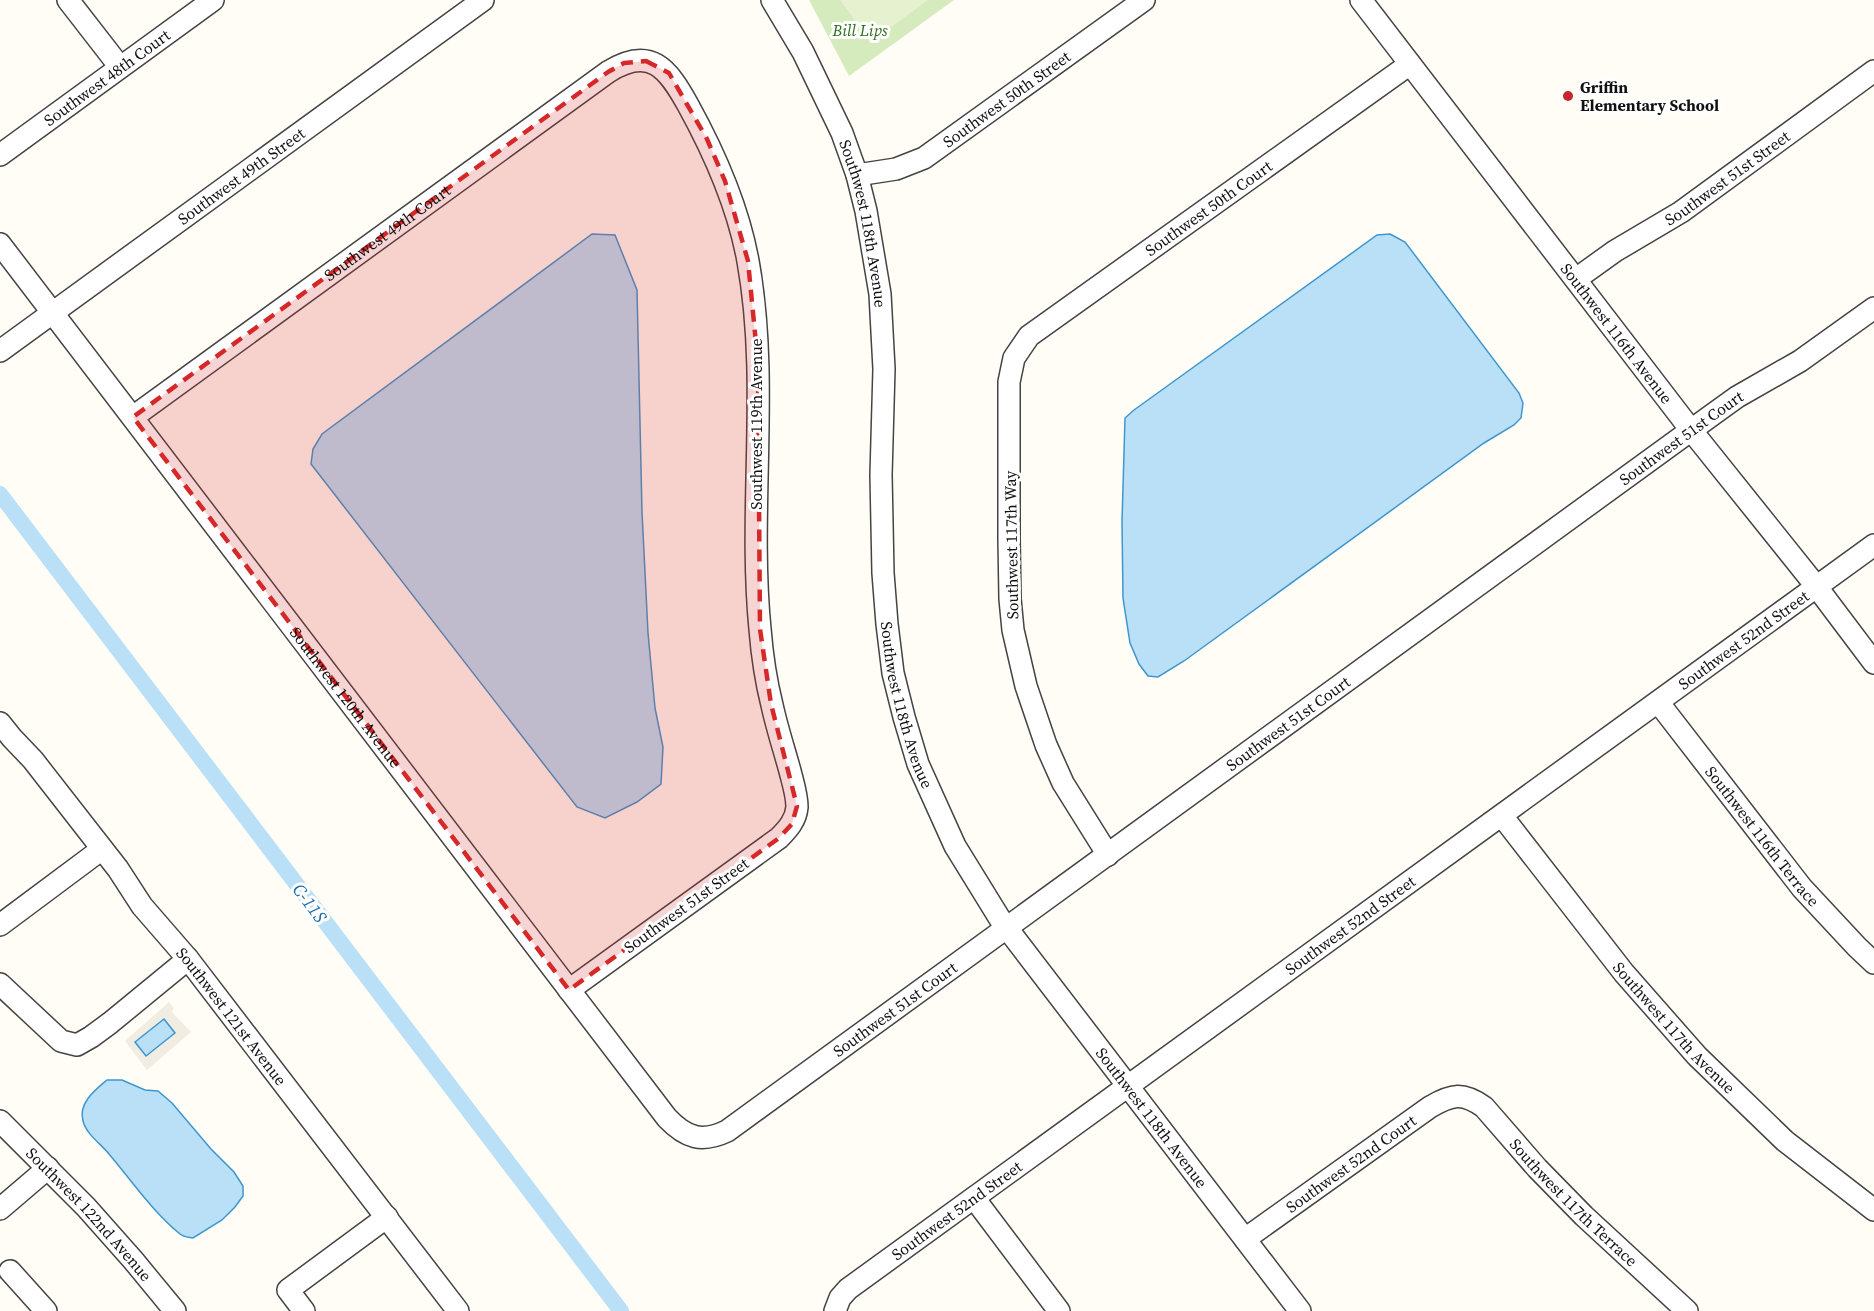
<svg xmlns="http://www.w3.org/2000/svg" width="1874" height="1311" viewBox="0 0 1874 1311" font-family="'Source Serif 4',serif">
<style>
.green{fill:#d5ebbd}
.pitch{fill:#e6f2cf}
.plaza{fill:#f1ede2}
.water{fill:#b9e0f7;stroke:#3f96cf;stroke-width:1.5}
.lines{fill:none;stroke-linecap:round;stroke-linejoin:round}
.canal{stroke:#b9e0f7;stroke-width:16}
.minor-casing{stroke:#444;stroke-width:24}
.minor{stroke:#fff;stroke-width:21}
.marked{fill:#d62828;fill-opacity:0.2;stroke:#d62828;stroke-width:4.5;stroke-dasharray:12 8;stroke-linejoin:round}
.poi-dot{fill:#c4262e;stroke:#fff;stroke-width:2}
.labels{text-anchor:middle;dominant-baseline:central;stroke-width:6;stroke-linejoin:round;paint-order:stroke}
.park-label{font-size:16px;font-style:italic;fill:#2f6b1f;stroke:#fff}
.street-label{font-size:16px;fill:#111;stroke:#fff}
.poi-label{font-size:16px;font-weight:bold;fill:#111;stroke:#fff;text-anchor:start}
.water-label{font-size:18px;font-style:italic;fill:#1768a6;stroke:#fff}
</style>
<rect width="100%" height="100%" fill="#fffdf5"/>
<!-- green -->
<polygon class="green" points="809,0 954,0 849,76"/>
<!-- pitch -->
<polygon class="pitch" points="840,0 928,0 871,42"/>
<!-- plaza -->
<polygon class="plaza" points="169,1002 174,1008 172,1012 191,1032 147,1070 125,1041"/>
<!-- water -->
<g class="water">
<polygon points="592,234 615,235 637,290 642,512 648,633 655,708 663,747 661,784 637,802 605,818 577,807 311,464 313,449 322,434"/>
<polygon points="1390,234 1405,242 1519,393 1523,403 1521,418 1514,425 1484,443 1184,661 1158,677 1148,676 1139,664 1130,643 1123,598 1122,522 1125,418 1134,410 1377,235"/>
<polygon points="164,1019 175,1033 146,1056 135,1042"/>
<path d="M107 1080H122L145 1090 158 1091 172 1103 211 1149 234 1172 243 1186V1196L235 1207 222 1220 193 1238C188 1237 184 1237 180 1234 153 1212 131 1180 109 1154 101 1144 86 1134 83 1121 78 1103 95 1090 107 1080Z"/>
</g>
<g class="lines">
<!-- canal -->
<polyline class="canal" points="0,494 621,1311"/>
<defs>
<g id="minor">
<polyline points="68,0 120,67"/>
<path id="s1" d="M772 0 803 52 842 133 857 175 866 211 880 294 884 369 881 475 883 573 887 624 893 673 904 717 918 764 955 846 1000 919 1300 1311"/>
<path id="s2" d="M1361 0 1691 430 1816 586 1874 663"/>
<path id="s3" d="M0 155 213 0"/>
<path id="s4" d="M857 175 896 169 924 158 1144 0"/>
<path id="s5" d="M0 244 667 1118C686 1138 702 1143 727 1131L1712 415 1737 397 1800 361 1874 308"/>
<path id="s6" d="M1576 279 1615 251 1681 212 1874 71"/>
<path id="s7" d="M0 351 483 0"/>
<path id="s8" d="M133 417 608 72C651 45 668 69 688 105 715 154 738 206 748 261 770 383 748 507 760 629 762 654 766 681 772 705 777 728 784 749 790 771 793 783 797 795 797 807 796 820 788 829 779 838L569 990"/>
<path id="s9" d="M1658 702 1802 888 1857 947 1874 963"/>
<path id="s10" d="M0 723 12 738 33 760 118 869 142 906 188 959 458 1311"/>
<path id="s11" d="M1502 816 1624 973 1697 1056 1785 1141 1874 1210"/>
<path id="s12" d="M1108 855 1063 783 1046 745 1026 686 1013 630 1010 599 1009 539V382L1014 358 1029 336 1410 64"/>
<polyline points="0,925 102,849"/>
<polyline points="0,984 61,1041 77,1045 91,1037 110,1023 188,959"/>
<path id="s13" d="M0 1121 86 1207 133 1260 175 1311"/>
<polyline points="974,1198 1059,1311"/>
<polyline points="0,1209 48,1168"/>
<path id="s14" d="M1245 1239 1430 1107C1452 1094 1463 1092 1484 1107L1537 1168 1584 1216 1687 1311"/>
<polyline points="10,1271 46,1311"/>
<polyline points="304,1311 288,1290 387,1217"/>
<path id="s15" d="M835 1311 840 1298 848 1289 1874 545"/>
</g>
</defs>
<!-- minor casing -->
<use href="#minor" class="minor-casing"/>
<!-- minor -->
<use href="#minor" class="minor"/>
</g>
<!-- marked area -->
<path class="marked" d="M646 61 669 73 707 139 725 181 748 261 758 364 760 629 771 704 797 806 792 824 779 838 569 990 133 417 608 72 624 63Z"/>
<!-- markers -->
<circle class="poi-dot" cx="1568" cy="96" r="6"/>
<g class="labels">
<!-- park labels -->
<g class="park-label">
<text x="860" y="30">Bill Lips</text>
</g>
<!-- street labels -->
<g class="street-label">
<text stroke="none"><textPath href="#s3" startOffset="132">Southwest 48th Court</textPath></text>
<text stroke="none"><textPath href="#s4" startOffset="171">Southwest 50th Street</textPath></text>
<text stroke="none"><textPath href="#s7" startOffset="298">Southwest 49th Street</textPath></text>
<text stroke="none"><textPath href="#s6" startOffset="182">Southwest 51st Street</textPath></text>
<text stroke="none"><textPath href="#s12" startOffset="766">Southwest 50th Court</textPath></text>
<text stroke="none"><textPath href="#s1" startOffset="244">Southwest 118th Avenue</textPath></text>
<text stroke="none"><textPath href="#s8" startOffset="314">Southwest 49th Court</textPath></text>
<text stroke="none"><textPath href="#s2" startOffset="420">Southwest 116th Avenue</textPath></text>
<text transform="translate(756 424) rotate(-90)">Southwest 119th Avenue</text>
<text stroke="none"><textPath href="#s5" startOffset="2346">Southwest 51st Court</textPath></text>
<text transform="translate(1011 545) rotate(-91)">Southwest 117th Way</text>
<text stroke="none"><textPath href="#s15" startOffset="1132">Southwest 52nd Street</textPath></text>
<text stroke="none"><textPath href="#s5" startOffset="570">Southwest 120th Avenue</textPath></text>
<text stroke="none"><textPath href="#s1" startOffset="730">Southwest 118th Avenue</textPath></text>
<text stroke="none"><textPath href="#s5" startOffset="1860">Southwest 51st Court</textPath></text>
<text stroke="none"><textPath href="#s9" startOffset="170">Southwest 116th Terrace</textPath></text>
<text transform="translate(686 905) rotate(-36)">Southwest 51st Street</text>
<text stroke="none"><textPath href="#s15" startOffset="646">Southwest 52nd Street</textPath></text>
<text stroke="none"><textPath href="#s5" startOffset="1374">Southwest 51st Court</textPath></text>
<text stroke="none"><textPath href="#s10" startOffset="374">Southwest 121st Avenue</textPath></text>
<text stroke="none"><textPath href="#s11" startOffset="273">Southwest 117th Avenue</textPath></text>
<text stroke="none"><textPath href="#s1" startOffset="1216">Southwest 118th Avenue</textPath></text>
<text stroke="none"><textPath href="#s14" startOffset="130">Southwest 52nd Court</textPath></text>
<text stroke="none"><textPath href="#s14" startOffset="417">Southwest 117th Terrace</textPath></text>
<text stroke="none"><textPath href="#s15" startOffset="160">Southwest 52nd Street</textPath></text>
<text stroke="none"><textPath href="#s13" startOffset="129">Southwest 122nd Avenue</textPath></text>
</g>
<!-- poi labels -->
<g class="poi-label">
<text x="1580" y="87">Griffin<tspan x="1580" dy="18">Elementary School</tspan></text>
</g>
<!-- water labels -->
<g class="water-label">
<text transform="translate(310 903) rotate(53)">C-11S</text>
</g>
</g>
</svg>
